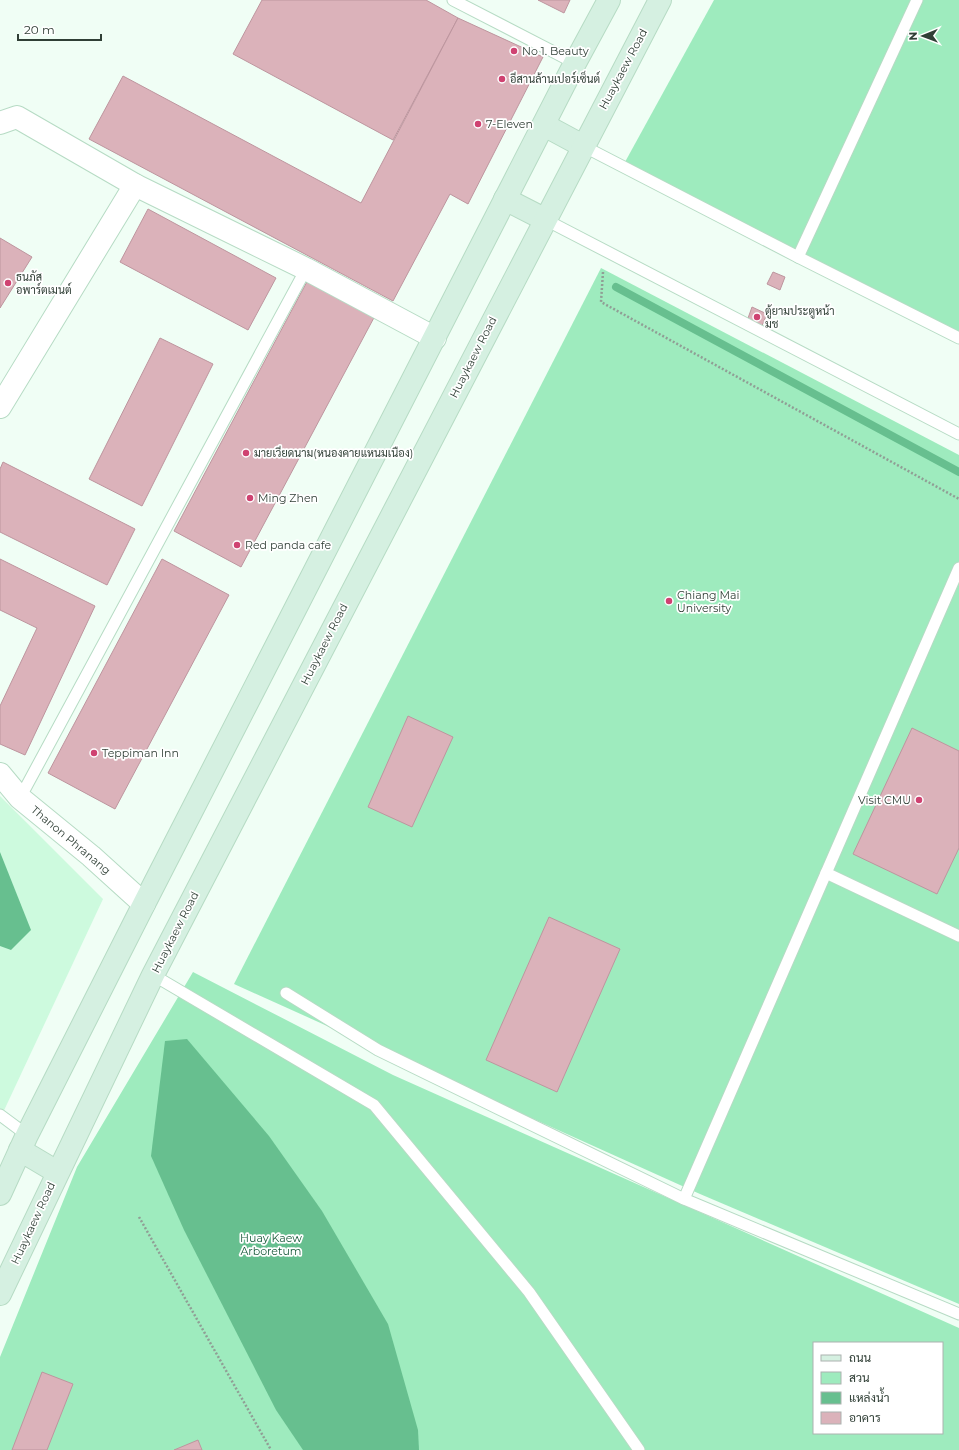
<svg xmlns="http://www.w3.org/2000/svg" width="959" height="1450" viewBox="0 0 959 1450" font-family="Montserrat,Sarabun,sans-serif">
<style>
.built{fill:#cdfade}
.green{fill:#9eebbe;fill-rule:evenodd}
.water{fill:#67bf8f}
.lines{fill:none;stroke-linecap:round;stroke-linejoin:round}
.stream{stroke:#67bf8f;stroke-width:8}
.building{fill:#dbb2ba;stroke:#bd959e}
.lane-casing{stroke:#b6dbc4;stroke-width:13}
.street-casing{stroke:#b6dbc4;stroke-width:24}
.secondary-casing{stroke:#b6dbc4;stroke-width:24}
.path{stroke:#909e95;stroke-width:2.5;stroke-dasharray:2 2;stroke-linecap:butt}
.lane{stroke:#fff;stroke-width:11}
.street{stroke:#fff;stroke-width:22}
.secondary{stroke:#d5f0e1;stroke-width:22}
.poi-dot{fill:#cf4271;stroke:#fff;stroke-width:1.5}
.labels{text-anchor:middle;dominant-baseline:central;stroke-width:3.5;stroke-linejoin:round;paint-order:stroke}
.poi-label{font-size:11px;fill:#303f36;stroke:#fff;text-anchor:start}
.street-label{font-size:11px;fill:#303f36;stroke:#fff}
.park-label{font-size:11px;fill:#185a3a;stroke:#fff}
</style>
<rect width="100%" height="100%" fill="#f0fef5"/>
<!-- built -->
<polygon class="built" points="0,796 103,899 0,1119"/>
<!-- green -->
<g class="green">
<polygon points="714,0 959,0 959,336 625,162"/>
<polygon points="601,268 959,455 959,1304 700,1194 234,984"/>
<path d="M193 972 393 1075 959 1328V1450H0V1357L77 1167ZM814 1343H942V1433H814Z"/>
</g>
<!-- water -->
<g class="water">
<polygon points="0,852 31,930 11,950 0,946"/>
<polygon points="187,1039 269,1136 322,1211 388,1324 418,1430 419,1450 303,1450 276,1410 184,1230 151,1156 165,1041"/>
</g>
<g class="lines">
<!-- stream -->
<polyline class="stream" points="616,287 959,472"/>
</g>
<!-- building -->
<g class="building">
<polygon points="262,0 426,0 458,18 393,140 233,54"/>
<polygon points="538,0 570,0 564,13"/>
<polygon points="458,18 543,57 468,204 450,194 393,301 89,139 123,76 361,203"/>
<polygon points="148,209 276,278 248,330 120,262"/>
<polygon points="0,238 32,257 0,308"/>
<polygon points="773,272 785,277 780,290 767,284"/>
<polygon points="310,276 377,312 241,567 174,531"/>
<polygon points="752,307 767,314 761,328 747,321"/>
<polygon points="160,338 213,364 142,506 89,479"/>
<polygon points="3,462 135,529 107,585 0,532 0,469"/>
<polygon points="0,559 95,606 25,755 0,744 0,706 37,628 0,610"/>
<polygon points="162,559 229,595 115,809 48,773"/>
<polygon points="408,716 453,737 412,827 368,807"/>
<polygon points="912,728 959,751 959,848 937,894 853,854"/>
<polygon points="549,917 620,949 557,1092 486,1060"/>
<polygon points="42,1372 73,1384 47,1450 12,1450"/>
<polygon points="198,1440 202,1450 174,1450"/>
</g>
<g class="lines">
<defs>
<g id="lane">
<polyline points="453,0 575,63"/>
<polyline points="583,146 798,257 959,338"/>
<polyline points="544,219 959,434"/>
<polyline points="798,257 917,0"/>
<polyline points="20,798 306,269"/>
<polyline points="826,873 959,936"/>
<polyline points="153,975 374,1105 529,1292 639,1450"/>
<polyline points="286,993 378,1050 684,1199 959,1314"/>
<polyline points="0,1115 27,1135"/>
<polyline points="684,1199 959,568"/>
</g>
<g id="street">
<polyline points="0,123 17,117 135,185 306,269 435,338"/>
<polyline points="0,407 135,185"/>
<polyline points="0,774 20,798 91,856 144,904"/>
</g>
<g id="secondary">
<polyline points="544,125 583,146"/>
<polyline points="505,199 544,219"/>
<polyline points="20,1150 57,1172"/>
<polyline points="0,1194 27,1135 144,904 575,63 609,0"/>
<polyline points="0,1294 153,975 660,0"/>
</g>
</defs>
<!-- lane casing -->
<use href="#lane" class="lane-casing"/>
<!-- street casing -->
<use href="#street" class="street-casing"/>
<!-- secondary casing -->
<use href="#secondary" class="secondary-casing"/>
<!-- path -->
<g class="path">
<polyline points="603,272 601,302 959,499"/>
<polyline points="139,1217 271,1450"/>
</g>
<!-- lane -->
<use href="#lane" class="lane"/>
<!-- street -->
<use href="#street" class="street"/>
<!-- secondary -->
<use href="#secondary" class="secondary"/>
</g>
<!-- markers -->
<g class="poi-dot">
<circle cx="514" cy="51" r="4"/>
<circle cx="502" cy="79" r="4"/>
<circle cx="478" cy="124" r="4"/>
<circle cx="8" cy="283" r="4"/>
<circle cx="757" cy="317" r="4"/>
<circle cx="246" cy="453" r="4"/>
<circle cx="250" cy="498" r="4"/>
<circle cx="237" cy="545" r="4"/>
<circle cx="669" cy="601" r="4"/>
<circle cx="94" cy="753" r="4"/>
<circle cx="919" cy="800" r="4"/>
</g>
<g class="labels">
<!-- poi labels -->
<g class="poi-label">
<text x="522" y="51">No 1. Beauty</text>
<text x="510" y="79">อีสานล้านเปอร์เซ็นต์</text>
<text x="486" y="124">7-Eleven</text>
<text x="16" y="277">ธนภัส<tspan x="16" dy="13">อพาร์ตเมนต์</tspan></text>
<text x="765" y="311">ตู้ยามประตูหน้า<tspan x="765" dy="13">มช</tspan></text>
<text x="254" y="453">มายเวียดนาม(หนองคายแหนมเนือง)</text>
<text x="258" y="498">Ming Zhen</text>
<text x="245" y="545">Red panda cafe</text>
<text x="677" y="595">Chiang Mai<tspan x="677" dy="13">University</tspan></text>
<text x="102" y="753">Teppiman Inn</text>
<text x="911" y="800" text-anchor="end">Visit CMU</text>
</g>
<!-- street labels -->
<g class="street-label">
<text transform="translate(623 69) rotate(-62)">Huaykaew Road</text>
<text transform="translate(473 357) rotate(-63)">Huaykaew Road</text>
<text transform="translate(324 644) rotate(-63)">Huaykaew Road</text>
<text transform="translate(71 840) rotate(40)">Thanon Phranang</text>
<text transform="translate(175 932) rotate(-63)">Huaykaew Road</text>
<text transform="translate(33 1223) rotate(-65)">Huaykaew Road</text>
</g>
<!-- park labels -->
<g class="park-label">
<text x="271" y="1238">Huay Kaew<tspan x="271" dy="13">Arboretum</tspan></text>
</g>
</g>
<!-- legend -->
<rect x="813" y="1342" width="130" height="92" fill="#ffffff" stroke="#acb2af"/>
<rect x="821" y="1355" width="20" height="6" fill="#d5f0e1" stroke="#acb2af"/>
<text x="849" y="1362" font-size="12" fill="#303f36">ถนน</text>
<rect x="821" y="1372" width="20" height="12" fill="#9eebbe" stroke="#acb2af"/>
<text x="849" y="1382" font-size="12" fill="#303f36">สวน</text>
<rect x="821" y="1392" width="20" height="12" fill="#67bf8f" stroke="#acb2af"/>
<text x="849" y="1402" font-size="12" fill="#303f36">แหล่งน้ำ</text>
<rect x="821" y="1412" width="20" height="12" fill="#dbb2ba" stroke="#acb2af"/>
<text x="849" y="1422" font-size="12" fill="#303f36">อาคาร</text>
<!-- north arrow -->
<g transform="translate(923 36) rotate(269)" stroke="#ffffff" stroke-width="3" paint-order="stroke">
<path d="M0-3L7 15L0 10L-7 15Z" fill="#303f36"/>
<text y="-6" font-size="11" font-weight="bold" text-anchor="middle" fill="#303f36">N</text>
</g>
<!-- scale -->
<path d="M18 34v6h83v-6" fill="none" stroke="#303f36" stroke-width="2"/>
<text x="24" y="34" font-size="12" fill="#303f36" stroke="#ffffff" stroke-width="3" paint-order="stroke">20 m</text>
</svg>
